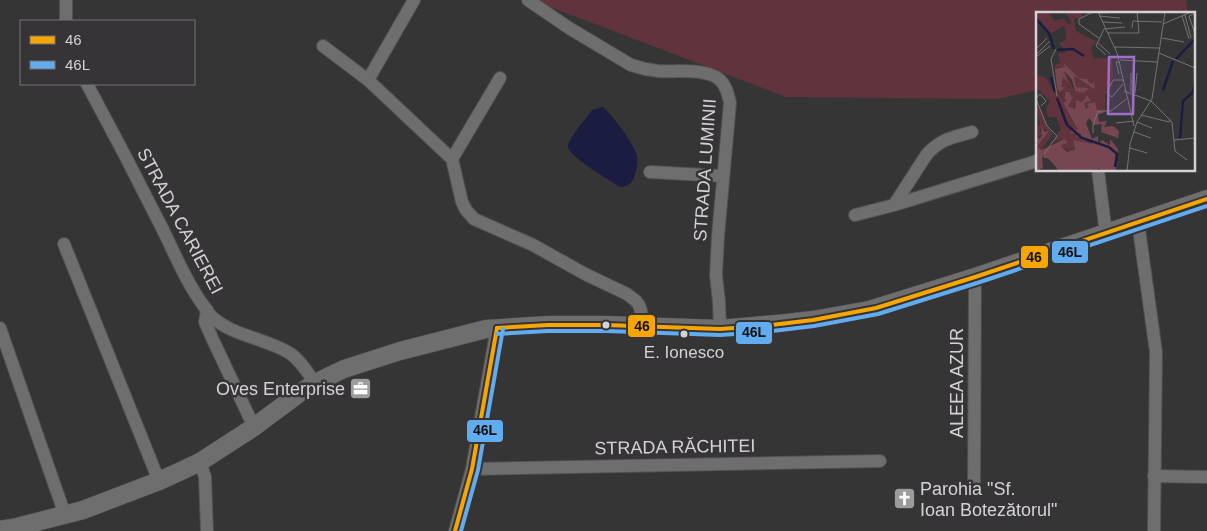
<svg xmlns="http://www.w3.org/2000/svg" width="1207" height="531" viewBox="0 0 1207 531" font-family="Arial,sans-serif">
<style>
.green{fill:#60333d}
.water{fill:#1b1c42}
.lines{fill:none;stroke-linecap:round;stroke-linejoin:round}
.street-casing{stroke:#515151;stroke-width:14}
.secondary-casing{stroke:#515151;stroke-width:19}
.street{stroke:#6f6e6f;stroke-width:12}
.secondary{stroke:#6f6e6f;stroke-width:18}
.bus-1-casing{stroke:#363437;stroke-width:8}
.bus-2-casing{stroke:#363437;stroke-width:8}
.bus-1{stroke:#f7a600;stroke-width:4}
.bus-2{stroke:#60acee;stroke-width:4}
.bus-dot{fill:#d4d2d4;stroke:#363437;stroke-width:2}
.labels{text-anchor:middle;dominant-baseline:central;stroke-width:5;stroke-linejoin:round;paint-order:stroke}
.bus-label{font-size:17px;fill:#d4d2d4;stroke:#363437}
.street-label{font-size:18px;fill:#d4d2d4;stroke:#363437}
.poi-label{font-size:18px;fill:#d4d2d4;stroke:#363437;text-anchor:end}
.inset-river{fill:none;stroke:#1b1c42;stroke-width:2.5}
.inset-road{fill:none;stroke:#757475;stroke-width:1}
.view{fill:#9f6ec7;fill-opacity:0.15;stroke:#9f6ec7;stroke-width:2.5}
.inset-edge{fill:none;stroke:#d4d2d4;stroke-width:2.5}
.line-badge{stroke:#363437;stroke-width:2}
.pale-badge-label{font-size:14px;text-anchor:middle;font-weight:bold;fill:#111}
</style>
<rect width="100%" height="100%" fill="#363536"/>
<!-- green -->
<polygon class="green" points="532,0 1186,0 1188,14 1037,14 1037,90 997,99 786,97"/>
<!-- water -->
<path class="water" d="M603 107C613 116 634 143 637 156 638 164 636 173 633 180 629 185 626 187 620 187 611 181 568 156 568 147 568 139 584 121 589 114L592 110Z"/>
<g class="lines">
<defs>
<g id="street">
<polyline points="414,0 368,80 452,159 462,202 466,210 474,219 533,245 585,274 627,294 636,301 639,305 641,311 641,327"/>
<path d="M528 0 569 28 631 65C640 68 649 70 658 71 675 72 705 68 719 79 726 85 728 94 730 103L718 236 716 275 719 302 720 329"/>
<polyline points="66,21 66,0"/>
<polyline points="323,46 368,80"/>
<path d="M87 84C113 132 138 180 162 228 175 254 186 282 203 305 206 309 209 314 212 317 234 337 267 338 291 354 301 361 308 373 315 383"/>
<polyline points="452,159 500,78"/>
<polyline points="1098,170 1106,234"/>
<polyline points="650,172 723,176"/>
<path d="M894 205 927 154C942 138 952 138 972 132"/>
<polyline points="855,215 894,205 1037,161"/>
<polyline points="1138,222 1156,352 1154,531"/>
<polyline points="64,244 159,481"/>
<polyline points="207,310 205,322 212,338 254,427"/>
<polyline points="0,328 65,515"/>
<polyline points="200,462 205,477 207,531"/>
<polyline points="472,469 880,461"/>
<polyline points="1154,476 1207,477"/>
<polyline points="974,489 975,277"/>
<polyline points="455,531 472,469 497,328"/>
</g>
<polyline id="secondary" points="0,530 17,527 83,510 159,481 181,471 200,462 254,427 301,392 315,383 344,369 400,351 486,329 548,325 606,325 720,329 787,323 813,320 869,310 975,277 1207,199"/>
</defs>
<!-- street casing -->
<use href="#street" class="street-casing"/>
<!-- secondary casing -->
<use href="#secondary" class="secondary-casing"/>
<!-- street -->
<use href="#street" class="street"/>
<!-- secondary -->
<use href="#secondary" class="secondary"/>
<defs>
<g id="bus-1">
<polyline points="497,328 548,325 606,325 720,329 763,326 813,320 876,308 975,277 1207,199"/>
<polyline points="455,531 472,469 497,328"/>
</g>
<g id="bus-2">
<polyline points="497,334 548,331 606,331 720,335 764,332 814,326 878,314 977,283 1207,206"/>
<polyline points="461,531 478,470 503,329"/>
</g>
</defs>
<!-- bus-1 casing -->
<use href="#bus-1" class="bus-1-casing"/>
<!-- bus-2 casing -->
<use href="#bus-2" class="bus-2-casing"/>
<!-- bus-1 -->
<use href="#bus-1" class="bus-1"/>
<!-- bus-2 -->
<use href="#bus-2" class="bus-2"/>
</g>
<!-- icons -->
<defs>
<symbol id="office-square" viewBox="-11 -11 22 22"><rect x="-9" y="-9" width="18" height="18" rx="4" fill="#9d9b9d" stroke="#363437"/><path d="M-6-3h4V-5.5h4V-3h4V5H-6ZM-1-4.5V-3h2v-1.5ZM-6 0V1H6V0Z" fill="#fff"/></symbol>
<symbol id="church-square" viewBox="-11 -11 22 22"><rect x="-9" y="-9" width="18" height="18" rx="4" fill="#9d9b9d" stroke="#363437"/><path d="M-1.2-6h2.4v3.5h3.3v2.4h-3.3V6h-2.4V-.1h-3.3v-2.4h3.3Z" fill="#fff"/></symbol>
</defs>
<g fill-rule="evenodd">
<use href="#office-square" x="348" y="376" width="25" height="25"/>
<use href="#church-square" x="892" y="486" width="25" height="25"/>
</g>
<!-- markers -->
<g class="bus-dot">
<circle cx="606" cy="325" r="4.5"/>
<circle cx="684" cy="334" r="4.5"/>
</g>
<g class="labels">
<!-- bus labels -->
<g class="bus-label">
<text x="684" y="352">E. Ionesco</text>
</g>
<!-- street labels -->
<g class="street-label">
<text transform="translate(705 170) rotate(-86)">STRADA LUMINII</text>
<text transform="translate(180 221) rotate(62)">STRADA CARIEREI</text>
<text transform="translate(957 383) rotate(-90)">ALEEA AZUR</text>
<text transform="translate(675 447) rotate(-1)">STRADA RĂCHITEI</text>
</g>
<!-- poi labels -->
<g class="poi-label">
<text x="345" y="389">Oves Enterprise</text>
<text x="920" y="489" text-anchor="start">Parohia "Sf.<tspan x="920" dy="21">Ioan Botezătorul"</tspan></text>
</g>
</g>
<!-- overview -->
<g transform="translate(1036 12)">
<rect width="159" height="159" fill="#363536"/>
<path d="M0 0H14L18 9 27 6 33 13 35 9 29 0H44L48 5 38 7 40 19 61 30 55 35 58 47 76 45 77 65 69 84V100L61 98 56 90 50 97 48 91 55 89 51 83 46 90 40 88 38 97 32 93 38 82 36 85 33 80 28 82 31 90 27 91 42 118 35 116V121H40V127L44 121 46 129 54 128 57 132 37 128 39 138 33 140 25 134 32 130 28 127 18 129 10 137 6 138 1 135 14 119 3 116 7 123 2 126 0 111 4 114V110L0 96 4 94 11 115 17 122 6 136 11 137 25 117 20 105H12L10 96 14 89 3 78 0 79V65L1 63 10 66 17 78 22 75 18 53 24 51 22 42 30 40 23 31 30 28V18L27 14 13 23 5 9 0 7ZM27 50 43 66 51 67 55 72 57 70 59 75 51 73 38 64 40 75 53 76 48 81 39 79 28 59 30 68 27 65 25 70V75H29L24 79 28 85 26 86 21 77 20 56 29 55Z" fill="#60333d" fill-rule="evenodd"/>
<path d="M27 50 43 66 51 67 55 72 58 70 59 75 58 77 38 64 40 75 53 76 48 81 39 79 36 68 28 59 32 70 27 65 25 75H29L24 80 29 86V80H33L36 85 38 83 32 94 39 97 40 88 46 90 51 83 55 89 48 91 50 97 53 95 51 92 59 90 61 98 69 100 62 103 63 110 71 109 68 115 77 114 83 119 82 126 65 120 66 112 58 113 53 106 50 111 56 127 62 124V132L66 128 74 133V127L82 137 80 159H64L62 155V159H23L13 147 6 145 7 156 0 159V123L3 127 6 124 5 114 9 120 14 118 1 135 6 138 28 127 32 130 25 134 31 140 39 138 37 128 57 132 54 128 46 129 44 121 40 127V121H35V116L42 118 27 91 31 89 21 77 19 57 29 55Z" fill="#774650"/>
<path class="inset-river" d="M0 7 13 21 18 37M21 38 37 37 48 44M140 47 159 27M15 65 19 80M127 78 137 49M21 86 31 113 46 126 73 135 81 142 79 155M144 126 147 89 157 80 159 69"/>
<path class="inset-road" d="M62 0 81 41 98 114M62 1 87 0M158 2 153 4 159 22M149 3 155 26M63 4 84 6M146 4 153 27M43 7V12L64 27M43 7 57 0M67 10 86 11M127 12 155 0M96 16 97 9 126 10M72 21H103L101 0M126 26 148 30M61 30 74 42M79 35 123 36M0 37 11 26M20 37 15 47 21 84M123 41 159 56M0 43 14 29M70 43 60 34 68 17 89 15M0 45 14 34M84 48 121 50M95 61V80M83 62 80 50H84M87 72 76 85 71 81 77 68H88M88 79 115 89M99 81 101 61M0 86 4 82 10 89 5 94M0 87 11 114 21 124 8 142M115 89 136 110 139 139 151 148M105 103 133 110 134 108M101 110 116 116M80 111 98 109M98 120 115 126M57 121V113L62 99H75L90 87M138 128 159 126M94 136 111 141M91 159 94 132 101 110 116 87 129 0"/>
<path class="view" d="M73 45H98L97 102H72Z"/>
<rect width="159" height="159" class="inset-edge"/>
</g>
<g class="line-badge">
<rect x="1051" y="240" width="38" height="24" rx="5" fill="#60acee"/>
<rect x="1020" y="245" width="29" height="24" rx="5" fill="#f7a600"/>
<rect x="627" y="314" width="29" height="24" rx="5" fill="#f7a600"/>
<rect x="735" y="321" width="38" height="24" rx="5" fill="#60acee"/>
<rect x="466" y="419" width="38" height="24" rx="5" fill="#60acee"/>
</g>
<g class="pale-badge-label">
<text x="1070" y="257">46L</text>
<text x="1034" y="262">46</text>
<text x="642" y="331">46</text>
<text x="754" y="337">46L</text>
<text x="485" y="435">46L</text>
</g>
<!-- legend -->
<rect x="20" y="20" width="175" height="65" fill="#363437" stroke="#757376"/>
<rect x="30" y="36" width="25" height="8" fill="#f7a600" stroke="#757376"/>
<text x="65" y="45" font-size="15" fill="#d4d2d4">46</text>
<rect x="30" y="61" width="25" height="8" fill="#60acee" stroke="#757376"/>
<text x="65" y="70" font-size="15" fill="#d4d2d4">46L</text>
</svg>
